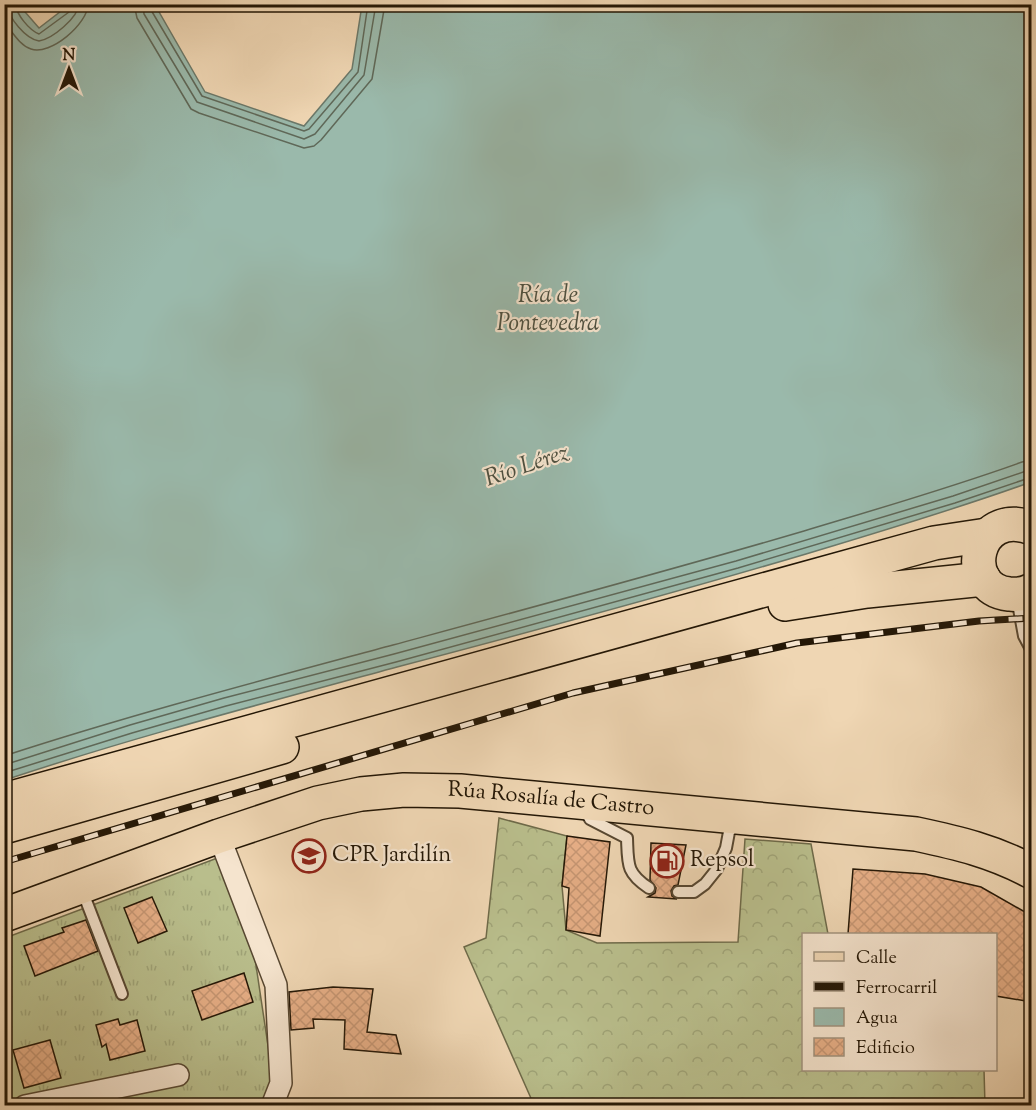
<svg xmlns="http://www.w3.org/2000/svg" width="1036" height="1110" viewBox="0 0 1036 1110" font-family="'Sorts Mill Goudy',serif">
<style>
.grass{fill:url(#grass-tufts);stroke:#6e6a49;stroke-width:1.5}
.forest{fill:url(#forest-crowns);stroke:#6e6a49;stroke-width:1.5}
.water{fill:#9ab9ab;stroke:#6b7869;stroke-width:1.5}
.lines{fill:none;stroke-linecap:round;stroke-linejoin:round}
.shore{stroke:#5f6858;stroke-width:1.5}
.building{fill:url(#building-cross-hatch);stroke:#241706;stroke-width:1.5}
.lane-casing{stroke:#574731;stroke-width:14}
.street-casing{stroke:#574731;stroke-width:24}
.primary-casing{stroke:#241706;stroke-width:36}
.highway-casing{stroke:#241706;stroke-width:36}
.lane{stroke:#f5e4ce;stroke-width:10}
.street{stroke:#f5e4ce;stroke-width:21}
.primary{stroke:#efd6b3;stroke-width:33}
.highway{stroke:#efd6b3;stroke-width:33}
.rail-casing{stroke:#241706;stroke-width:7}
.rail{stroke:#f5e4ce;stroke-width:4.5;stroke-dasharray:14;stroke-linecap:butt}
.labels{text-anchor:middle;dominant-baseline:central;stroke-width:4.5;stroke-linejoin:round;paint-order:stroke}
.street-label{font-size:22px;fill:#241706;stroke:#f5e4ce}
.poi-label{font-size:22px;fill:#241706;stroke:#f5e4ce;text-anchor:start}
.water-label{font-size:24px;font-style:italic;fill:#4d5040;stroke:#f5e4ce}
</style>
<defs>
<pattern id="grass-tufts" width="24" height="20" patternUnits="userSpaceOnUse" patternTransform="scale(1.5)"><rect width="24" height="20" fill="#b9be8c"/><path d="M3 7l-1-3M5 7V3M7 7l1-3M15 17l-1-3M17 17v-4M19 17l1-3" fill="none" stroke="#9fa377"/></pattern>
<pattern id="forest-crowns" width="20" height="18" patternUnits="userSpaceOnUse" patternTransform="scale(1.5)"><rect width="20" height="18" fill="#b9be8c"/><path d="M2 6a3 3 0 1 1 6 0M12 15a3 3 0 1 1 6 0" fill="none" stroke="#9fa377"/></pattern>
<pattern id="building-cross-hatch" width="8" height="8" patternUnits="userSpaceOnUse" patternTransform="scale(1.5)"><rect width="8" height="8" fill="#e7af87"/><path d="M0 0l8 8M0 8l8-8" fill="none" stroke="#c69673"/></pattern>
</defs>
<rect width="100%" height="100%" fill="#efd6b3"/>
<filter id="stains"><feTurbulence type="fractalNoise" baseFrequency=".00333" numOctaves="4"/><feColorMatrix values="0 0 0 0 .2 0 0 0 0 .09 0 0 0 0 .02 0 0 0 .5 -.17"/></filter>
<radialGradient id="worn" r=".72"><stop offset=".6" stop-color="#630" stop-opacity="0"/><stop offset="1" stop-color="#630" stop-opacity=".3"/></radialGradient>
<!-- grass -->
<polygon class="grass" points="220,857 254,952 273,1079 263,1105 5,1106 5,938"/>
<!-- forest -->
<polygon class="forest" points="499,818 567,836 562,886 566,930 597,943 738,942 745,839 811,844 828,934 804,934 804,1070 984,1070 985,1105 534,1105 464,947 486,938"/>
<!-- water -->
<path class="water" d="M4 5H19L39 28 69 5H155L205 92 304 126 352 69 362 5H1031V482C957 509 882 531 806 554 671 594 534 631 397 667 265 703 134 737 5 780Z"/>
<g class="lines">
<!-- shore -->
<g class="shore">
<path d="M7 4C8 18 26 39 39 41 52 39 78 18 79 4"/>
<path d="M15 4C17 15 29 30 39 34L69 12 72 4"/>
<polyline points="134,4 137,18 191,109 199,113 304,148 314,146 321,140 372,79 385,4"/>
<polyline points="143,4 144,14 197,102 304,139 315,134 364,75 376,4"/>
<polyline points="150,4 151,10 202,96 304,131 309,129 358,72 368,4"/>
<path d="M4 22C12 31 19 45 31 49 50 56 88 24 88 4"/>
<path d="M4 756C133 714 263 680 393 645 530 608 668 571 804 531 877 509 950 488 1022 462L1032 460"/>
<polyline points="4,765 130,725 224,698 394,654 736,561 953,496 1032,469"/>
<polyline points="4,773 132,733 226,706 396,662 738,568 955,503 1032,477"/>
</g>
</g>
<!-- building -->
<g class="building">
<polygon points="567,836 610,842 600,936 566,930 569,888 562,886"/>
<polygon points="651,843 686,845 678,885 674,886 671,891 672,896 677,899 648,897 655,893 656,888 650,880"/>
<polygon points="853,869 925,874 981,887 1032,916 1032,1002 996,996 996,934 848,934"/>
<polygon points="152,897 167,931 138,943 124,908"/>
<polygon points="86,920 98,951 35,976 24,946 64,932 62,928"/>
<polygon points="244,973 253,1002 202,1020 192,991"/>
<polygon points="333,987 373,989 367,1032 396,1035 401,1054 344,1049 345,1020 313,1019 314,1028 291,1030 289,992"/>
<polygon points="118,1019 120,1025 137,1020 145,1051 110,1060 106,1044 102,1047 96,1025"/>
<polygon points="50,1040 61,1078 24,1088 13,1050"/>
</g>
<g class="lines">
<defs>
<g id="lane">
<polyline points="1017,598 1024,636 1032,651"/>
<path d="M584 808 590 819 627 838C628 864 626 873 649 888"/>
<polyline points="82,890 122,994"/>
<polyline points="678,892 694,892 705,884 717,869 726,848 729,832 738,821"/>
</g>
<g id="street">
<polyline points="219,836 276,985 281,1083 272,1106"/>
<polyline points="25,1106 178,1075"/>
</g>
<g id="primary">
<path id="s1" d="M4 915 219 836 318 803 361 794 404 790 460 791 916 834C958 843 993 851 1032 872"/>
</g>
<g id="highway">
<path d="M1032 528C974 506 959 589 1009 594 1017 595 1025 594 1032 590"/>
<polyline points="785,604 867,591 984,579"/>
<polyline points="4,800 934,543 987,535"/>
<polyline points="4,827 282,747"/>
</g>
</defs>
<!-- lane casing -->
<use href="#lane" class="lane-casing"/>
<!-- street casing -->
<use href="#street" class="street-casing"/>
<!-- primary casing -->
<use href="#primary" class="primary-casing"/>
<!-- highway casing -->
<use href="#highway" class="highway-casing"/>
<!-- lane -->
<use href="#lane" class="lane"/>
<!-- street -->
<use href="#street" class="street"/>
<!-- primary -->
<use href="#primary" class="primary"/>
<!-- highway -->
<use href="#highway" class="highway"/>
<defs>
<polyline id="rail" points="4,862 573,693 797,643 979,621 1032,618"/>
</defs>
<!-- rail casing -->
<use href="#rail" class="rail-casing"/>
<!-- rail -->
<use href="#rail" class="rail"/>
</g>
<!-- icons -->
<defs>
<symbol id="school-ring" viewBox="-11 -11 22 22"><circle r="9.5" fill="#f5e4ce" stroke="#8f2418" stroke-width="1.5"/><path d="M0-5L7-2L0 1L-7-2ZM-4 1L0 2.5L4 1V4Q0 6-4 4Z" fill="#8f2418"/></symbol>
<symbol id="fuel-ring" viewBox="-11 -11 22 22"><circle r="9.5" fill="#f5e4ce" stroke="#8f2418" stroke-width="1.5"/><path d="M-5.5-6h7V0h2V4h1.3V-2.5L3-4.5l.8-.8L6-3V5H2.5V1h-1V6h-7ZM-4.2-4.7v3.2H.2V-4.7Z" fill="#8f2418"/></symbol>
</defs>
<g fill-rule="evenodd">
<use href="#school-ring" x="290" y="837" width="38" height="38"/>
<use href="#fuel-ring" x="648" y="842" width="38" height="38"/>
</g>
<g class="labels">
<!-- street labels -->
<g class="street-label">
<text stroke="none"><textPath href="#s1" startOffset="568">Rúa Rosalía de Castro</textPath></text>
</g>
<!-- poi labels -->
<g class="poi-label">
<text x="332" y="856">CPR Jardilín</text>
<text x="690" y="861">Repsol</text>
</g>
<!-- water labels -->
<g class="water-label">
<text x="548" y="296">Ría de<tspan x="548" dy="28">Pontevedra</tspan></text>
<text transform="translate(527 466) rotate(-19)">Río Lérez</text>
</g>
</g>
<!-- margin -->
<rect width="1036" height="1110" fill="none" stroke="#efd6b3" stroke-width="24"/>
<rect x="6" y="6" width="1024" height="1098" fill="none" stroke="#241706" stroke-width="3"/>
<rect x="12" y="12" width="1012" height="1086" fill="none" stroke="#241706" stroke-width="1.5"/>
<!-- legend -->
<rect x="802" y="933" width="195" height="138" fill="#f5e4ce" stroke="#a1927e" stroke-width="1.5"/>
<rect x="814" y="952" width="30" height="9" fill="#efd6b3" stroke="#a1927e" stroke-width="1.5"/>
<text x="856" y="963" font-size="18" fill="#241706">Calle</text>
<rect x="814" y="982" width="30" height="9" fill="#241706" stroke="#a1927e" stroke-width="1.5"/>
<text x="856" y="993" font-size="18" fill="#241706">Ferrocarril</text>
<rect x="814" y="1008" width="30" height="18" fill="#9ab9ab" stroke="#a1927e" stroke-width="1.5"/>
<text x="856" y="1023" font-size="18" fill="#241706">Agua</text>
<rect x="814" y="1038" width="30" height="18" fill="url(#building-cross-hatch)" stroke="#a1927e" stroke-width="1.5"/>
<text x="856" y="1053" font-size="18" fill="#241706">Edificio</text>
<!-- north arrow -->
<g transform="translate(69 69)" stroke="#f5e4ce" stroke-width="4.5" paint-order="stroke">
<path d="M0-4.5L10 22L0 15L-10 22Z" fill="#241706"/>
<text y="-9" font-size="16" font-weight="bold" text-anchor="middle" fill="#241706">N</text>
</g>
<rect width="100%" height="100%" filter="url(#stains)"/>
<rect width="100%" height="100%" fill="url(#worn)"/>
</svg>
